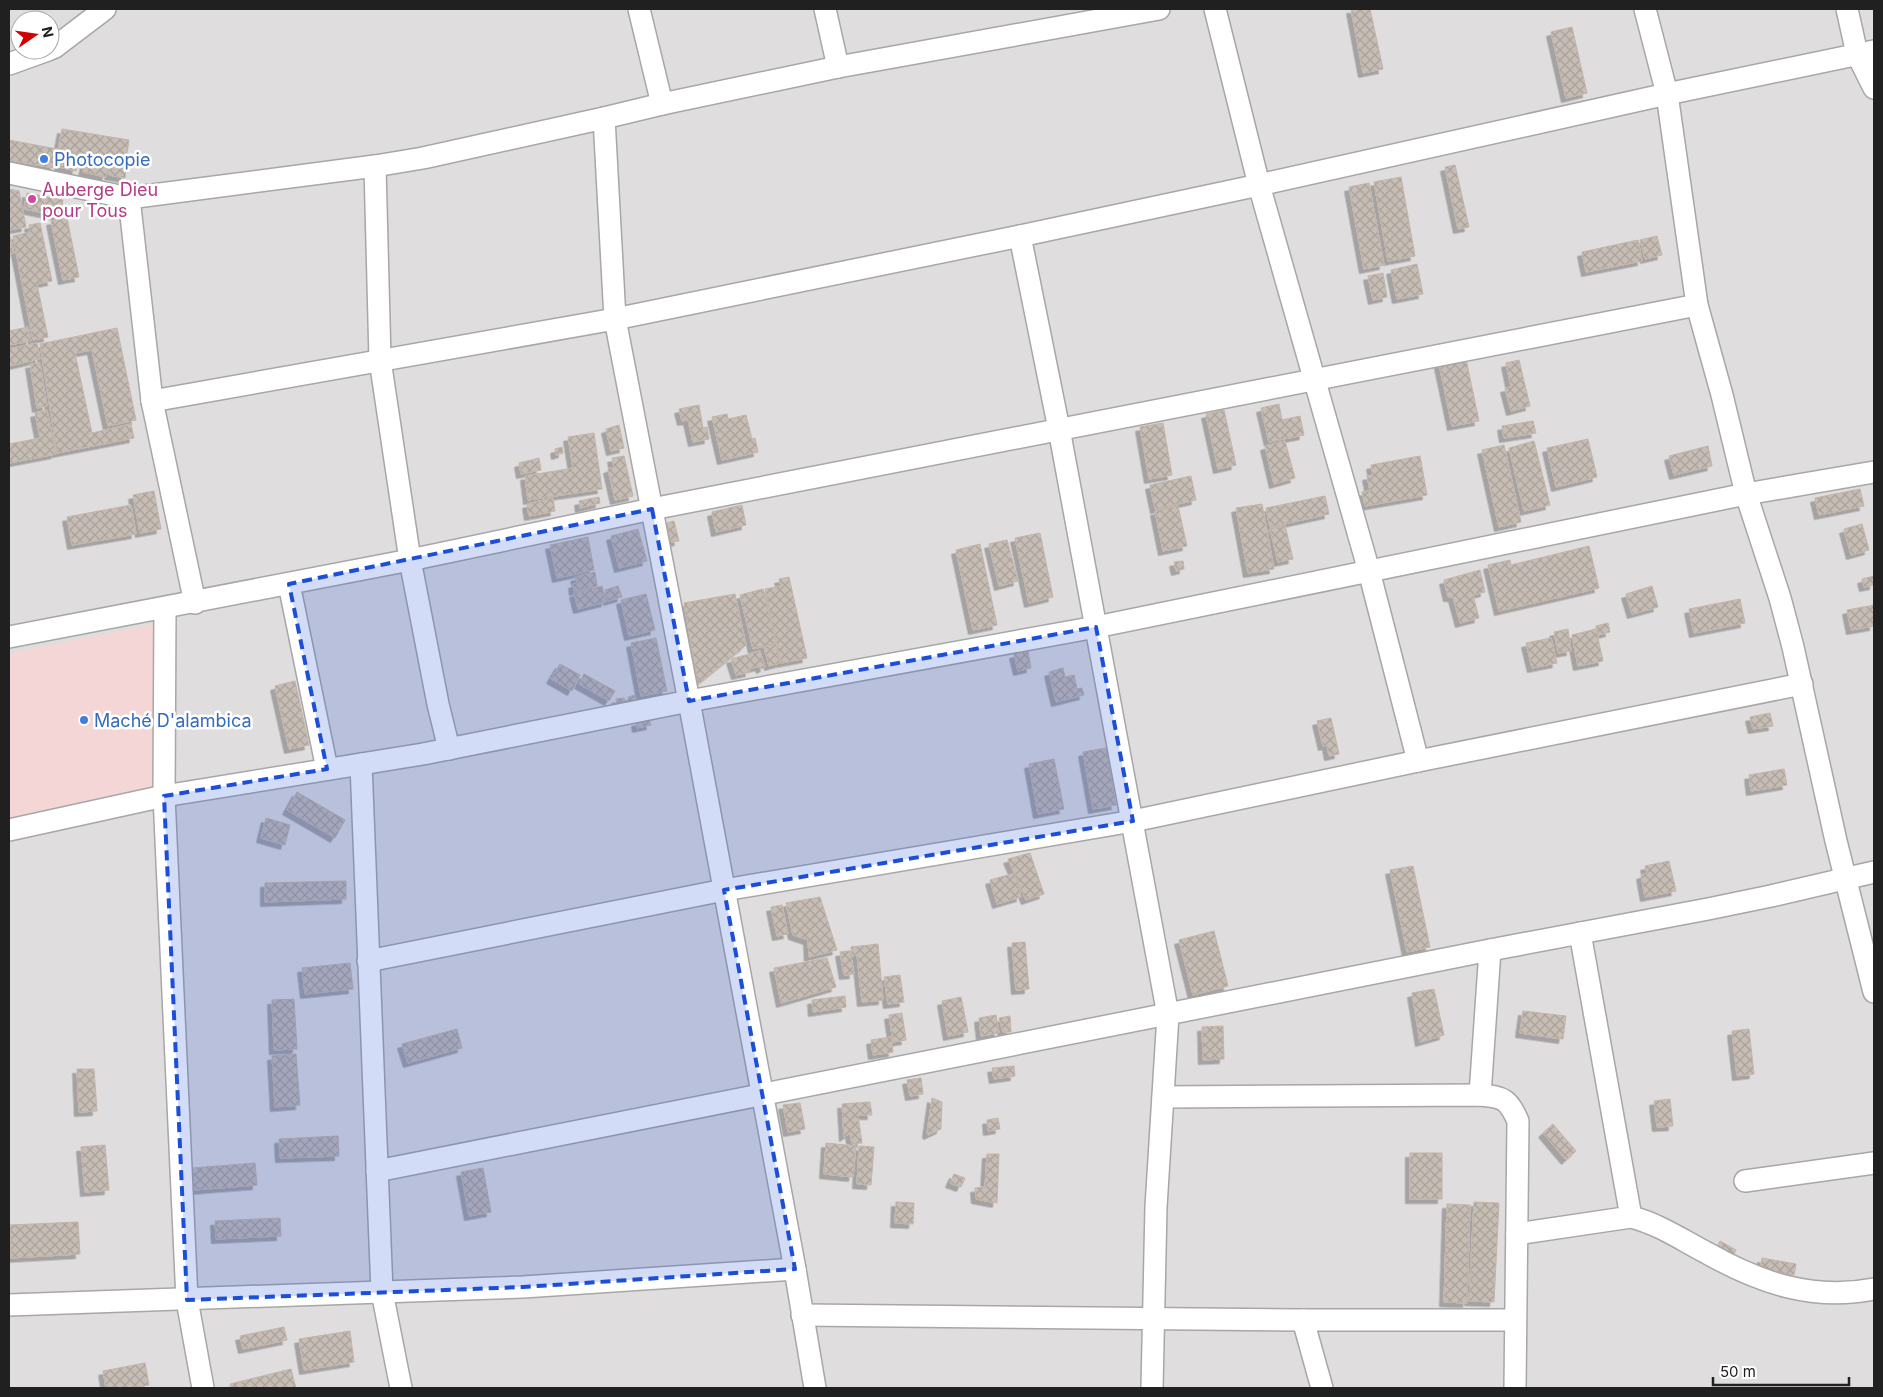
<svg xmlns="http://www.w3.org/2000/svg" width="1883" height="1397" viewBox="0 0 1883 1397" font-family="Inter,sans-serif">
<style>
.residential{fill:#dfdddd;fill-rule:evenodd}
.commercial{fill:#f3d6d5}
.building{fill:url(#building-cross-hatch);stroke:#c4b4a8;filter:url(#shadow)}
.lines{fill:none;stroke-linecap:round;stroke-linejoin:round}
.street-casing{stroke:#a7a7a7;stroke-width:24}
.street{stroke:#fff;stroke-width:21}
.marked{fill:#1d4ed8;fill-opacity:0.2;stroke:#1d4ed8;stroke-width:4;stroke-dasharray:10 6;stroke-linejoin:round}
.shop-dot{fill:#3f7fe0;stroke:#fff;stroke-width:2}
.hotel-dot{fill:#d1479c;stroke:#fff;stroke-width:2}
.labels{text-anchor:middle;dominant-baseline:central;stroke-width:5;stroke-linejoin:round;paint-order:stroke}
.shop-label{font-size:18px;fill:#366cbe;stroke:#fff;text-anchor:start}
.hotel-label{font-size:18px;fill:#b23c85;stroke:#fff;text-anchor:start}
</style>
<defs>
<pattern id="building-cross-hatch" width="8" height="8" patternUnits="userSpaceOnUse" patternTransform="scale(1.25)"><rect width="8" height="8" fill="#c6bdb5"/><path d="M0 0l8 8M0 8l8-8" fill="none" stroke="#aaa29b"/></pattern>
<filter id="shadow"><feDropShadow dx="-4.5" dy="4.5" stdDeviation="0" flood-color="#0004"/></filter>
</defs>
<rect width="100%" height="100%" fill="#f1eee7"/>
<!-- residential -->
<path class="residential" d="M9 9H1874V1388H9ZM20 20H50V50H20Z"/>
<!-- commercial -->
<polygon class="commercial" points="159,623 159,786 9,820 9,653"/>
<!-- building -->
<g class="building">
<polygon points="1351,9 1370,9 1383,69 1363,73"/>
<polygon points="1572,27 1587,93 1566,98 1551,32"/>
<polygon points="62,129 129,140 126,161 58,150"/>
<polygon points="9,140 57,149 54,168 9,160"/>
<polygon points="62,153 79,157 76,171 59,167"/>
<polygon points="86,159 109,163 106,177 83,172"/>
<polygon points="110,162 127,165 125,178 109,175"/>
<polygon points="1455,165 1469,227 1458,229 1445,167"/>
<polygon points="1401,177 1415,256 1388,261 1374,182"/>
<polygon points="1369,183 1384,265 1364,269 1349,187"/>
<polygon points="9,189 19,191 26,227 9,230"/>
<polygon points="27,193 63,200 60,216 24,209"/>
<polygon points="67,218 79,277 63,280 51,221"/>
<polygon points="40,223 52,281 37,284 48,337 33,340 13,236 30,232 29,225"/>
<polygon points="10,236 14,253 9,254 9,237"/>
<polygon points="1657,236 1662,255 1645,259 1640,240"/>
<polygon points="1638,240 1642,261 1586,272 1582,252"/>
<polygon points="1417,264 1423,294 1397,299 1391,270"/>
<polygon points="1383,273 1387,297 1373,300 1368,276"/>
<polygon points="28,327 31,341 9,345 9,331"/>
<polygon points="117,328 136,420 108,426 92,350 75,353 92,433 131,424 134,438 57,453 40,344"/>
<polygon points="37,343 40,359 9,366 9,349"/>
<polygon points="1466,359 1479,421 1452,426 1439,364"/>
<polygon points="1519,360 1530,406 1511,411 1505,388 1511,387 1506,363"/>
<polygon points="40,363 47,406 37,408 30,364"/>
<polygon points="1279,404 1282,420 1300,416 1304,435 1269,442 1261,408"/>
<polygon points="699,405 703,428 707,427 709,439 693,442 688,420 682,421 679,409"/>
<polygon points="47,410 56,454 9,463 9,444 40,438 35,413"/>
<polygon points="1224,410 1236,465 1218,469 1206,414"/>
<polygon points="727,414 728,419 746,415 752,439 755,438 758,452 722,460 712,417"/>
<polygon points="1533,421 1536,433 1504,438 1502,426"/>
<polygon points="1163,423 1172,475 1149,479 1140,427"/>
<polygon points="619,425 624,448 611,451 606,429"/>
<polygon points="594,433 602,489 528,500 525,476 573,468 568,437"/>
<polygon points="1588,439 1597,477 1556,487 1547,448"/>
<polygon points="1285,441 1295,478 1274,484 1265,446"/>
<polygon points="1534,441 1550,505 1524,511 1509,448"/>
<polygon points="1504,445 1521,522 1499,527 1482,450"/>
<polygon points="1708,446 1712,466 1674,475 1669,456"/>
<polygon points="562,447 563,453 556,455 555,449"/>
<polygon points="624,456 633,496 615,500 608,469 614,467 612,458"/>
<polygon points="1420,456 1427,495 1365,506 1362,492 1370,491 1367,476 1373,475 1371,465"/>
<polygon points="539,458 541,470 521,474 519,463"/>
<polygon points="1191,476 1196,500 1155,509 1150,485"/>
<polygon points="1860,489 1864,506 1819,515 1815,498"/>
<polygon points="154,491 161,529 140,533 133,495"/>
<polygon points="1325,496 1329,514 1270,527 1266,508"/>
<polygon points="599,497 600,503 580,508 579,501"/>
<polygon points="553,498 555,511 529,516 527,504"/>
<polygon points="1262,504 1274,569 1248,573 1236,508"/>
<polygon points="131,505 136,534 72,545 67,517"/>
<polygon points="742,505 746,525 716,532 712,512"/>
<polygon points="1178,506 1187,546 1163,551 1155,511"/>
<polygon points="674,521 679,541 671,542 667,523"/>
<polygon points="1862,524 1869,550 1851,555 1844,529"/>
<polygon points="1285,525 1293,559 1278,562 1270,529"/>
<polygon points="638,529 647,561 619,568 611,536"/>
<polygon points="1040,533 1053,597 1029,603 1015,538"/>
<polygon points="588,537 594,570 557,578 550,545"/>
<polygon points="1007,540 1018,581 999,586 989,544"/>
<polygon points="980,544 997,625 973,630 956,550"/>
<polygon points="1589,546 1599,588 1499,611 1488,565 1510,560 1511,565"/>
<polygon points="1183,561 1184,569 1176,571 1174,562"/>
<polygon points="1480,570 1485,592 1473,595 1479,618 1460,623 1453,597 1448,597 1444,580"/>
<polygon points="595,572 597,586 574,591 573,584 577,583 575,577"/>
<polygon points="1874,576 1874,585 1864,587 1862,579"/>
<polygon points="789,577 807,658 781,663 765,589 781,586 779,579"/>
<polygon points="602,586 606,602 578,609 574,593"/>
<polygon points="618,586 622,597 608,601 605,590"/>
<polygon points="1652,586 1658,607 1632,614 1626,594"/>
<polygon points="763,589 776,643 753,649 740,595"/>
<polygon points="646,594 655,630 629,636 621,600"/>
<polygon points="735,594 746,645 698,684 684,603"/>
<polygon points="1740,599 1745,623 1694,633 1689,609"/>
<polygon points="1874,605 1874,626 1851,630 1847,610"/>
<polygon points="1608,623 1610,632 1598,635 1596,626"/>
<polygon points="1568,629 1571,651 1558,653 1554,632"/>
<polygon points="1596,629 1603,661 1578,666 1572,635"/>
<polygon points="656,638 667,691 641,696 631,643"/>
<polygon points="1551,638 1557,663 1532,668 1526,643"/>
<polygon points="776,644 780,663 769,666 764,647"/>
<polygon points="760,651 765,667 761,669 760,666 749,669 750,672 736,675 731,659"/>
<polygon points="1028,651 1031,668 1018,671 1014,654"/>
<polygon points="560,664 580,675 572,691 551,679"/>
<polygon points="1063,668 1065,677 1074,675 1077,689 1082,688 1084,695 1056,702 1049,672"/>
<polygon points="584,674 615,691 609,701 579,684"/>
<polygon points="295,681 309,745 289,749 275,686"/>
<polygon points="635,695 637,705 630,707 628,697"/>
<polygon points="624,698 626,708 617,709 616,699"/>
<polygon points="1770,713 1773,726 1753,729 1750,717"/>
<polygon points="1331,718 1339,754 1329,756 1327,745 1323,746 1317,721"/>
<polygon points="649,719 651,725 637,728 636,722"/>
<polygon points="1106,748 1116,805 1093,809 1083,752"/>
<polygon points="1054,759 1064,809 1038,814 1029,764"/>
<polygon points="1784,769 1787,785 1751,791 1749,775"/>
<polygon points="297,792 345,820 335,838 287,810"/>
<polygon points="266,818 290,825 285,845 261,838"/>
<polygon points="1030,853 1044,894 1026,900 1008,859"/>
<polygon points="1669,861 1676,891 1645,897 1641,875 1647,873 1645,866"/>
<polygon points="1413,866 1430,947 1407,952 1390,870"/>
<polygon points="1015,873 1021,897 997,904 990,880"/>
<polygon points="346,881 346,899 265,902 265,883"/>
<polygon points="820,897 837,950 809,957 808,940 793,935 786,903"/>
<polygon points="782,905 788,934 777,936 771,907"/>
<polygon points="1214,931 1228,986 1193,995 1179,940"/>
<polygon points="1025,942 1029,989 1016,990 1012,943"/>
<polygon points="878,944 883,1000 862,1002 857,955 852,956 851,947"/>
<polygon points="850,951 854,974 844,975 840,952"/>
<polygon points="827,958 836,987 781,1003 774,968"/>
<polygon points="350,963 353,989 305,994 302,968"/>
<polygon points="900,975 904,1002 888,1004 884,977"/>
<polygon points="1434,989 1444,1035 1420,1042 1412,993"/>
<polygon points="845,996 846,1007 813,1012 812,1000"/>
<polygon points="961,997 968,1032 948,1036 942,1001"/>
<polygon points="294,999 297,1049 274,1050 272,1000"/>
<polygon points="1523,1011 1566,1016 1563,1039 1520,1033"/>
<polygon points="902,1013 906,1040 893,1042 889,1015"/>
<polygon points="996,1015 999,1033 981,1036 979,1018"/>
<polygon points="1010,1016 1011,1032 1003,1032 999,1018"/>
<polygon points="1223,1026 1224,1059 1203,1060 1202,1027"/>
<polygon points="457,1029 462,1048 408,1063 402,1044"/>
<polygon points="1749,1029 1754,1074 1737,1076 1732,1031"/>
<polygon points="891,1037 893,1052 873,1055 871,1040"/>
<polygon points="296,1054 300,1105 275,1107 272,1056"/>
<polygon points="1014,1066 1015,1076 994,1079 992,1068"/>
<polygon points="77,1069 94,1069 97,1111 79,1112"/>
<polygon points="921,1078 923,1094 910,1096 907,1080"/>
<polygon points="932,1098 942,1102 941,1129 928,1135 927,1133"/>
<polygon points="1670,1099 1673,1126 1657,1127 1654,1101"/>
<polygon points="870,1102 872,1115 858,1115 862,1143 852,1144 850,1133 844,1137 842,1104"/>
<polygon points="800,1103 805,1129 788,1132 783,1105"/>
<polygon points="998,1118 1000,1129 988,1131 987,1120"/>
<polygon points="1553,1124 1576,1151 1566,1160 1543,1133"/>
<polygon points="338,1136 339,1156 280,1158 279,1139"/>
<polygon points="826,1143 856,1146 853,1177 824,1174"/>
<polygon points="105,1145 109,1190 85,1192 81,1147"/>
<polygon points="859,1146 874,1147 871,1185 857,1184"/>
<rect x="1410" y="1153" width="32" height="46"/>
<polygon points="987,1154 999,1154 997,1203 976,1199 975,1188 985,1187"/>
<polygon points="255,1163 257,1185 194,1190 192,1168"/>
<polygon points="483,1168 491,1212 469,1216 461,1172"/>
<polygon points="954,1174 965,1178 961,1187 950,1183"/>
<polygon points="896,1202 914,1203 913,1224 895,1223"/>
<polygon points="1474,1202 1499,1203 1494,1302 1469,1301"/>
<polygon points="1447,1204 1470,1205 1467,1303 1444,1302"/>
<polygon points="280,1218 281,1236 216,1239 215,1221"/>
<polygon points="78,1222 80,1254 11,1258 10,1225"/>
<polygon points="1720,1241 1736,1250 1731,1259 1715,1251"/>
<polygon points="1762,1258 1796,1264 1794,1275 1760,1269"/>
<polygon points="284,1327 287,1340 243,1349 240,1336"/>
<polygon points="350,1331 354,1362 304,1370 299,1339"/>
<polygon points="145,1363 149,1385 131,1388 106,1388 103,1371"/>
<polygon points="291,1369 296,1388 231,1388 230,1384"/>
</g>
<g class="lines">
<defs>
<g id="street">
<polyline points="639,9 662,104"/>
<polyline points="825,9 838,67"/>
<polyline points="1215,9 1259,185 1369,571 1418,761"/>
<polyline points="1645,9 1667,94 1697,305 1722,395 1746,494 1780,598 1793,647 1836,841 1874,992"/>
<polyline points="1847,9 1857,54 1874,88"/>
<polyline points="50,49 55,47 105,9"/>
<polyline points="9,64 48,50"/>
<polyline points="604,118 615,319 689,701 795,1269 815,1388"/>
<polyline points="375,166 380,360 410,560 438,704 449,749"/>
<polyline points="9,173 129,198 375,166 423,158 604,118 662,104 838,67 1159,9"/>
<polyline points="129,198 152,401 195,603"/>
<polyline points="1020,236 1059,429 1168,1015 1156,1207 1152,1388"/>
<polyline points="152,401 615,319 1020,236 1259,185 1667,94 1874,51"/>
<polyline points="289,584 327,769"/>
<polyline points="165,608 164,796 187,1300 203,1388"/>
<polyline points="9,637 410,560 652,509 1697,305"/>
<polyline points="361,764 382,1292 401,1388"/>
<polyline points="9,830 164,796 423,754 689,701 1096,627 1746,494 1874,472"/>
<polyline points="1580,933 1631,1217"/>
<polyline points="368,961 724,890 1133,821 1418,761 1802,684"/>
<polyline points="1480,1095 1490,950"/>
<path d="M1163 1097 1480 1095C1504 1097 1508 1099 1518 1121L1515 1388"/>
<polyline points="377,1171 1490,950 1708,909 1771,896 1874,872"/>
<polyline points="1745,1181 1874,1163"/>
<path d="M1517 1234 1631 1217C1659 1224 1682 1240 1707 1253 1760 1283 1813 1301 1874 1289"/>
<polyline points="9,1305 523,1287 795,1269"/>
<polyline points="802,1315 1303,1320 1515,1320"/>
<polyline points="1303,1320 1322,1388"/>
</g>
</defs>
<!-- street casing -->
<use href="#street" class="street-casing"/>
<!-- street -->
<use href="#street" class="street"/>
</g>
<!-- marked area -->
<path class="marked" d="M652 509 689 701 1096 627 1133 821 724 890 795 1269 523 1287 187 1300 164 796 327 769 289 584Z"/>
<!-- markers -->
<g class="shop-dot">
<circle cx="44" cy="159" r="5"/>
<circle cx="84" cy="720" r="5"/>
</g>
<circle class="hotel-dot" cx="32" cy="199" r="5"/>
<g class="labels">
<!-- shop labels -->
<g class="shop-label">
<text x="54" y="159">Photocopie</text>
<text x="94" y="720">Maché D'alambica</text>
</g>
<!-- hotel labels -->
<g class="hotel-label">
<text x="42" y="189">Auberge Dieu<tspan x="42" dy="21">pour Tous</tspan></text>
</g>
</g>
<!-- border -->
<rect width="1883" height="1397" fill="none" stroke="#202020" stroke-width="20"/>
<!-- north arrow -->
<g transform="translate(35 35) rotate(77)"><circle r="24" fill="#ffffff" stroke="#a6a6a6"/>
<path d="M0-4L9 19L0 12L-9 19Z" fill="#d10003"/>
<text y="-8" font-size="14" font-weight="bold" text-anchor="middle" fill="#202020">N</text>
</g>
<!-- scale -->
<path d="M1713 1377v8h136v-8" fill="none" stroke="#202020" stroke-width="2.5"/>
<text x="1720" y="1377" font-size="15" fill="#202020" stroke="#ffffff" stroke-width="4" paint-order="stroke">50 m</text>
</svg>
